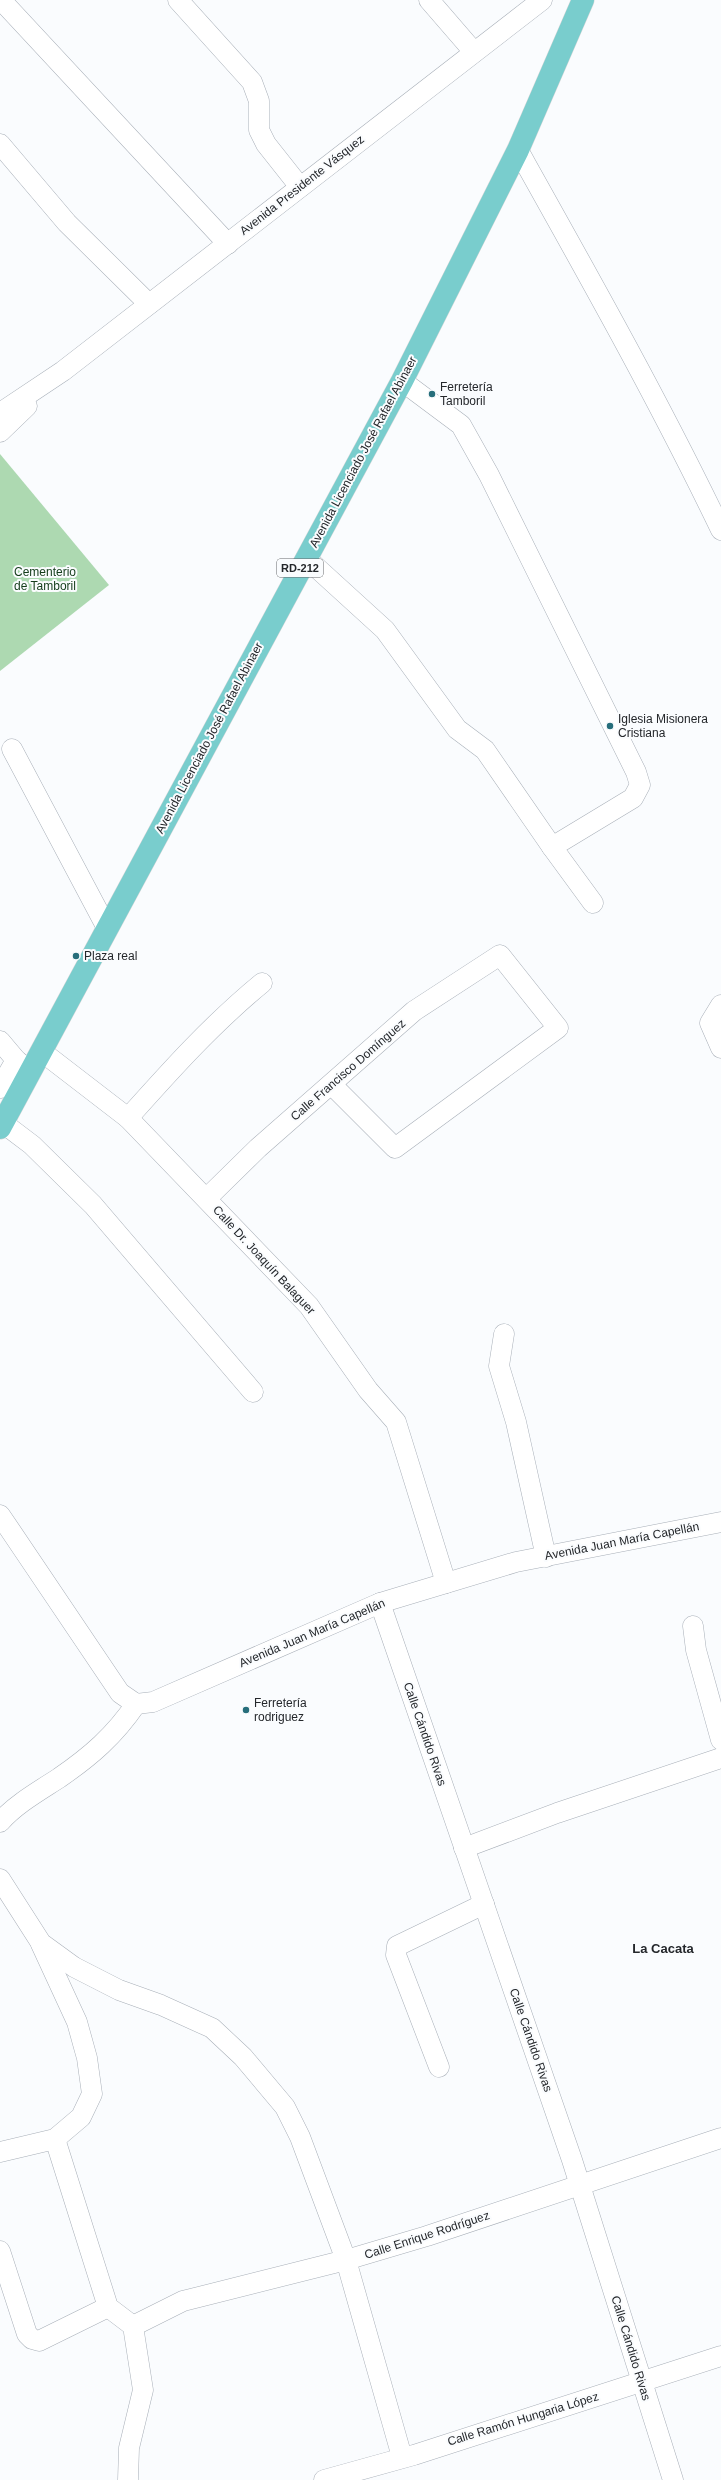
<svg xmlns="http://www.w3.org/2000/svg" width="721" height="2480" viewBox="0 0 721 2480" font-family="Helvetica,sans-serif">
<style>
.green{fill:#add9b1}
.lines{fill:none;stroke-linecap:round;stroke-linejoin:round}
.minor-casing{stroke:#a8afb8;stroke-width:21}
.major-casing{stroke:#d8d8d9;stroke-width:23}
.minor{stroke:#fff;stroke-width:20}
.major{stroke:#79cdcd;stroke-width:22}
.poi-dot{fill:#276e7b;stroke:#fafcfe;stroke-width:1.5}
.labels{text-anchor:middle;dominant-baseline:central;stroke-width:4;stroke-linejoin:round;paint-order:stroke}
.shield{fill:#fafcfe;stroke:#64676a;stroke-width:1}
.shield-label{font-size:11px;font-weight:bold;fill:#24272b}
.street-label{font-size:12px;fill:#24272b;stroke:#fafcfe}
.poi-label{font-size:12px;fill:#24272b;stroke:#fafcfe;text-anchor:start}
.park-label{font-size:12px;fill:#143d1b;stroke:#fafcfe}
.neighbourhood-label{font-size:13px;font-weight:bold;fill:#24272b;stroke:#fafcfe}
</style>
<rect width="100%" height="100%" fill="#fafcfe"/>
<!-- green -->
<polygon class="green" points="0,454 109,585 0,671"/>
<g class="lines">
<defs>
<g id="minor">
<polyline points="1,0 228,244"/>
<polyline points="178,0 252,82 259,101 259,130 266,144 300,187"/>
<polyline points="429,0 474,52"/>
<polyline points="0,144 67,223 149,304"/>
<path d="M518 150C588 275 659 401 721 530"/>
<polyline points="402,381 461,425 489,475 636,772 640,785 633,798 552,847 593,903"/>
<polyline points="0,413 63,371 542,0"/>
<polyline points="0,432 27,406"/>
<polyline points="306,558 385,630 457,729 485,750 552,847"/>
<polyline points="12,749 107,928"/>
<polyline points="721,1005 710,1023 721,1048"/>
<polyline points="0,1041 16,1060 30,1071"/>
<polyline points="41,1051 128,1118 309,1306 368,1390 396,1422 446,1583"/>
<polyline points="0,1088 16,1060"/>
<path d="M128 1118C170 1071 212 1024 262 983"/>
<polyline points="3,1123 32,1145 93,1205 253,1392"/>
<polyline points="207,1198 258,1148 414,1011 500,955 558,1028 395,1148 332,1085"/>
<polyline points="504,1334 499,1366 516,1422 546,1557"/>
<polyline points="0,1515 120,1693 136,1704 153,1702 380,1603 516,1562 721,1522"/>
<polyline points="380,1603 572,2160 673,2480"/>
<polyline points="693,1626 696,1650 721,1740"/>
<path d="M0 1822C16 1804 39 1791 59 1778 91 1756 114 1736 136 1704"/>
<polyline points="464,1848 557,1813 721,1758"/>
<polyline points="0,1879 41,1943 74,1967 119,1990 161,2005 212,2028 243,2057 285,2107 300,2137 346,2260 402,2457"/>
<polyline points="439,2067 396,1955 397,1946 484,1904"/>
<polyline points="55,2139 108,2307 133,2326 143,2390 129,2448 128,2480"/>
<polyline points="0,2152 55,2139 81,2117 92,2094 87,2058 77,2022 41,1944"/>
<polyline points="0,2251 27,2334 32,2339 39,2341 108,2307"/>
<polyline points="133,2326 183,2301 346,2260 427,2236 721,2138"/>
<polyline points="324,2480 414,2455 721,2356"/>
</g>
<polyline id="major" points="0,1128 402,381 518,150 583,0"/>
</defs>
<!-- minor casing -->
<use href="#minor" class="minor-casing"/>
<!-- major casing -->
<use href="#major" class="major-casing"/>
<!-- minor -->
<use href="#minor" class="minor"/>
<!-- major -->
<use href="#major" class="major"/>
</g>
<!-- markers -->
<g class="poi-dot">
<circle cx="432" cy="394" r="4"/>
<circle cx="610" cy="726" r="4"/>
<circle cx="76" cy="956" r="4"/>
<circle cx="246" cy="1710" r="4"/>
</g>
<g class="labels">
<!-- shield labels -->
<rect class="shield" x="277" y="559" width="46" height="18" rx="3"/>
<g class="shield-label">
<text x="300" y="568">RD-212</text>
</g>
<!-- street labels -->
<g class="street-label">
<text transform="translate(302 185) rotate(-38)">Avenida Presidente Vásquez</text>
<text transform="translate(363 452) rotate(-62)">Avenida Licenciado José Rafael Abinaer</text>
<text transform="translate(209 738) rotate(-62)">Avenida Licenciado José Rafael Abinaer</text>
<text transform="translate(348 1070) rotate(-41)">Calle Francisco Domínguez</text>
<text transform="translate(264 1260) rotate(47)">Calle Dr. Joaquín Balaguer</text>
<text transform="translate(622 1541) rotate(-11)">Avenida Juan María Capellán</text>
<text transform="translate(312 1633) rotate(-23)">Avenida Juan María Capellán</text>
<text transform="translate(425 1734) rotate(71)">Calle Cándido Rivas</text>
<text transform="translate(531 2040) rotate(71)">Calle Cándido Rivas</text>
<text transform="translate(427 2235) rotate(-18)">Calle Enrique Rodríguez</text>
<text transform="translate(631 2348) rotate(73)">Calle Cándido Rivas</text>
<text transform="translate(523 2419) rotate(-17)">Calle Ramón Hungaria López</text>
</g>
<!-- poi labels -->
<g class="poi-label">
<text x="440" y="387">Ferretería<tspan x="440" dy="14">Tamboril</tspan></text>
<text x="618" y="719">Iglesia Misionera<tspan x="618" dy="14">Cristiana</tspan></text>
<text x="84" y="956">Plaza real</text>
<text x="254" y="1703">Ferretería<tspan x="254" dy="14">rodriguez</tspan></text>
</g>
<!-- park labels -->
<g class="park-label">
<text x="45" y="572">Cementerio<tspan x="45" dy="14">de Tamboril</tspan></text>
</g>
<!-- neighbourhood labels -->
<g class="neighbourhood-label">
<text x="663" y="1948">La Cacata</text>
</g>
</g>
</svg>
